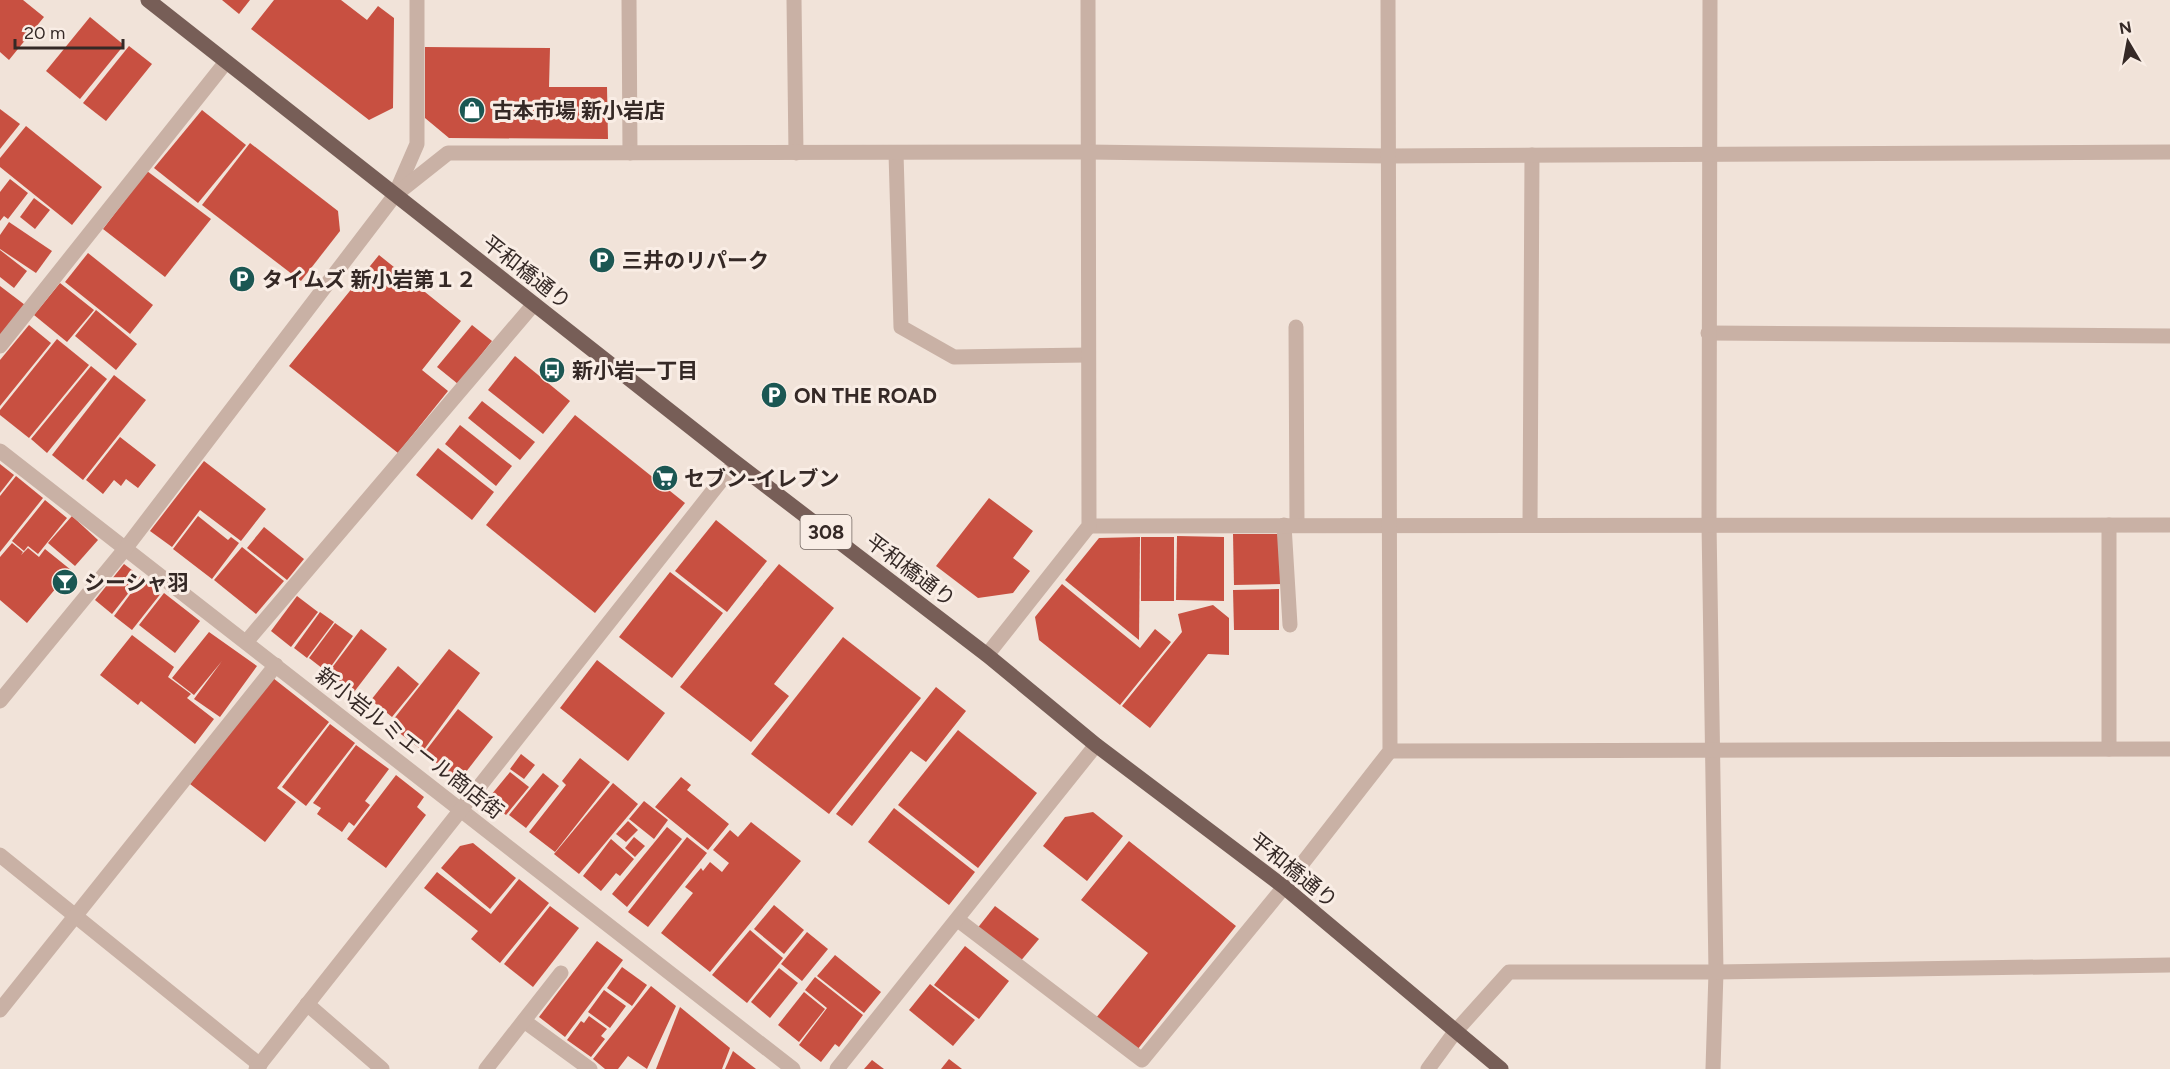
<svg xmlns="http://www.w3.org/2000/svg" width="2170" height="1069" viewBox="0 0 2170 1069" font-family="Figtree,'Noto Sans JP',sans-serif">
<style>
.building{fill:#c85041}
.lines{fill:none;stroke-linecap:round;stroke-linejoin:round}
.lane{stroke:#c9b1a5;stroke-width:15}
.street{stroke:#c9b1a5;stroke-width:15}
.primary{stroke:#775e57;stroke-width:15}
.labels{text-anchor:middle;dominant-baseline:central;stroke-width:6;stroke-linejoin:round;paint-order:stroke}
.shield{fill:#f9ede5;stroke:#70645f;stroke-width:1.5}
.shield-label{font-size:20px;font-weight:bold;fill:#352926}
.poi-label{font-size:21px;font-weight:bold;fill:#352926;stroke:#f9ede5;text-anchor:start}
.street-label{font-size:21px;fill:#352926;stroke:#f9ede5}
</style>
<rect width="100%" height="100%" fill="#f1e3d9"/>
<!-- building -->
<g class="building">
<polygon points="0,0 23,0 44,17 9,60 0,52"/>
<polygon points="222,0 250,0 239,14"/>
<polygon points="274,0 341,0 367,20 378,6 394,18 393,108 369,120 251,29"/>
<polygon points="90,17 124,45 80,99 46,71"/>
<polygon points="129,46 152,64 106,121 83,103"/>
<polygon points="425,47 550,48 549,87 607,87 608,139 449,138 425,118"/>
<polygon points="0,109 20,124 0,149"/>
<polygon points="202,110 246,145 198,203 154,168"/>
<polygon points="26,126 102,187 72,225 0,167 0,158"/>
<polygon points="250,143 338,211 340,231 301,281 202,205"/>
<polygon points="147,171 211,219 165,277 103,229"/>
<polygon points="10,179 28,193 8,219 4,216 0,221 0,192"/>
<polygon points="34,198 50,210 35,229 20,217"/>
<polygon points="9,222 52,251 36,273 0,249 0,235"/>
<polygon points="0,250 27,271 14,288 0,277"/>
<polygon points="88,253 153,305 130,334 65,282"/>
<polygon points="379,255 461,321 422,370 448,391 398,453 289,366"/>
<polygon points="60,283 94,310 67,342 34,315"/>
<polygon points="0,286 25,305 0,337"/>
<polygon points="96,310 137,344 116,370 75,336"/>
<polygon points="29,325 51,343 0,406 0,360"/>
<polygon points="472,325 492,341 458,384 437,367"/>
<polygon points="57,339 89,365 29,438 0,415 0,410"/>
<polygon points="515,356 570,401 543,434 488,390"/>
<polygon points="91,366 107,379 47,453 31,439"/>
<polygon points="114,375 146,400 83,480 52,455"/>
<polygon points="482,401 535,442 520,460 468,418"/>
<polygon points="575,415 685,503 595,613 486,525"/>
<polygon points="460,425 512,466 496,486 445,444"/>
<polygon points="120,437 156,465 138,488 126,479 121,486 114,480 103,494 86,480"/>
<polygon points="438,448 494,492 472,520 416,475"/>
<polygon points="204,461 266,509 241,541 200,510 172,547 150,531"/>
<polygon points="0,464 14,475 0,493"/>
<polygon points="16,476 43,498 0,552 0,496"/>
<polygon points="989,498 1033,531 1013,558 1030,571 1013,593 978,598 936,566"/>
<polygon points="45,500 67,518 38,554 28,546 24,551 12,541"/>
<polygon points="72,516 98,540 75,566 48,543"/>
<polygon points="198,516 228,540 231,537 239,543 212,579 173,549"/>
<polygon points="716,520 767,561 727,612 675,571"/>
<polygon points="264,527 304,559 287,580 247,548"/>
<polygon points="1233,534 1282,534 1283,584 1234,585"/>
<polygon points="1177,536 1224,537 1224,601 1176,600"/>
<polygon points="1140,537 1139,640 1065,580 1099,538"/>
<rect x="1141" y="537" width="33" height="64"/>
<polygon points="12,543 23,552 21,555 28,548 39,557 45,549 71,570 27,623 0,600 0,557"/>
<polygon points="242,547 284,581 256,614 214,580"/>
<polygon points="124,564 141,577 112,614 95,600"/>
<polygon points="779,564 834,608 774,684 789,696 751,742 680,687"/>
<polygon points="670,572 723,613 672,678 619,637"/>
<polygon points="143,577 162,592 132,630 114,616"/>
<polygon points="1062,584 1140,648 1155,629 1171,642 1120,705 1039,640 1035,617"/>
<polygon points="1279,589 1279,630 1234,630 1233,590"/>
<polygon points="164,593 200,621 175,653 139,625"/>
<polygon points="297,596 318,612 291,647 271,631"/>
<polygon points="1213,605 1229,618 1229,655 1208,654 1150,728 1122,706 1182,632 1178,614"/>
<polygon points="320,612 334,622 307,658 294,648"/>
<polygon points="335,623 353,636 327,672 309,658"/>
<polygon points="361,629 387,649 354,692 328,673"/>
<polygon points="209,632 257,666 220,717 194,699 222,661 194,695 172,678"/>
<polygon points="132,635 174,667 168,677 191,694 187,698 214,719 195,744 141,701 138,705 100,675"/>
<polygon points="843,637 921,698 829,814 751,754"/>
<polygon points="449,649 480,673 423,751 389,725"/>
<polygon points="597,660 665,713 628,761 560,708"/>
<polygon points="398,666 419,684 392,717 371,700"/>
<polygon points="273,678 329,722 277,788 296,802 265,842 190,784"/>
<polygon points="936,687 966,711 926,762 911,751 852,826 836,814"/>
<polygon points="458,709 493,737 459,781 424,753"/>
<polygon points="330,724 355,743 306,806 282,787"/>
<polygon points="958,730 1037,793 978,868 898,805"/>
<polygon points="356,745 389,769 365,801 370,805 354,826 349,822 342,832 317,814 321,808 313,803"/>
<polygon points="521,754 535,765 524,779 510,769"/>
<polygon points="580,758 610,782 555,852 529,832 566,785 562,781"/>
<polygon points="510,772 529,787 506,815 487,800"/>
<polygon points="543,773 559,786 526,828 509,815"/>
<polygon points="396,775 424,797 417,807 426,815 386,868 347,839"/>
<polygon points="681,777 691,785 687,790 729,824 708,850 655,807"/>
<polygon points="613,783 638,804 579,874 554,854"/>
<polygon points="644,801 668,820 654,839 629,819"/>
<polygon points="894,808 975,872 949,905 868,842"/>
<polygon points="1093,812 1123,836 1087,881 1043,846 1065,817"/>
<polygon points="628,821 638,830 626,842 616,834"/>
<polygon points="751,822 801,861 710,972 661,933 693,893 685,887 701,868 703,871 710,862 722,872 729,863 713,850 730,830 738,837"/>
<polygon points="667,827 682,839 627,907 612,894"/>
<polygon points="634,837 645,846 635,857 625,848"/>
<polygon points="687,837 707,853 648,927 628,912"/>
<polygon points="611,839 634,859 620,876 616,873 601,891 583,876"/>
<polygon points="1129,841 1236,926 1137,1050 1096,1018 1148,953 1081,900"/>
<polygon points="473,843 516,878 490,909 441,868 460,846"/>
<polygon points="437,872 491,914 519,879 549,903 500,963 471,939 478,931 424,888"/>
<polygon points="774,905 804,930 784,954 754,929"/>
<polygon points="550,906 579,928 533,987 504,964"/>
<polygon points="995,906 1039,939 1019,963 976,930"/>
<polygon points="750,930 783,958 747,1003 712,975"/>
<polygon points="807,932 828,949 802,981 781,964"/>
<polygon points="597,941 623,960 565,1037 539,1017"/>
<polygon points="965,946 1009,981 979,1019 934,985"/>
<polygon points="835,955 881,992 864,1013 817,976"/>
<polygon points="622,967 647,985 632,1006 607,988"/>
<polygon points="779,968 798,983 770,1018 751,1002"/>
<polygon points="815,977 863,1015 839,1047 835,1044 821,1062 799,1045 827,1008 805,990"/>
<polygon points="930,984 975,1020 953,1046 909,1010"/>
<polygon points="651,986 676,1006 647,1069 628,1056 618,1069 605,1069 593,1059"/>
<polygon points="604,990 626,1006 610,1028 588,1012"/>
<polygon points="804,992 825,1009 799,1042 778,1025"/>
<polygon points="680,1007 730,1048 722,1069 656,1069"/>
<polygon points="589,1016 607,1029 601,1036 605,1039 591,1057 567,1040 581,1021 584,1023"/>
<polygon points="733,1051 756,1069 725,1069"/>
<polygon points="949,1059 962,1069 941,1069"/>
<polygon points="872,1060 884,1069 864,1069"/>
</g>
<g class="lines">
<!-- lane -->
<g class="lane">
<polyline points="629,0 630,153"/>
<polyline points="794,0 796,153"/>
<polyline points="896,153 901,327 954,357 1088,355"/>
<polyline points="1708,333 2170,336"/>
<polyline points="0,346 226,62"/>
<polyline points="1284,525 1290,625"/>
<polyline points="1530,525 1532,155"/>
<polyline points="2109,525 2109,749"/>
<polyline points="247,641 534,304"/>
<polyline points="0,855 260,1065"/>
<polyline points="958,920 1142,1060 1284,887"/>
<polyline points="307,1004 382,1069"/>
<polyline points="0,1010 276,665"/>
<polyline points="524,1021 590,1069"/>
<polyline points="486,1069 561,973"/>
</g>
<!-- street -->
<g class="street">
<polyline points="1710,0 1709,524 1716,972 1713,1069"/>
<polyline points="397,190 417,144 417,0"/>
<polyline points="1296,327 1297,525"/>
<polyline points="0,451 793,1069"/>
<polyline points="1089,526 2170,525"/>
<polyline points="987,655 1089,526 1088,0"/>
<polyline points="0,701 125,549 395,195 448,153 1088,152 1388,156 2170,152"/>
<polyline points="1390,751 2170,749"/>
<polyline points="1284,887 1390,751 1388,0"/>
<polyline points="256,1069 735,463"/>
<polyline points="837,1069 1096,745"/>
<polyline points="1428,1069 1455,1032 1509,972 1716,972 2170,965"/>
</g>
<!-- primary -->
<polyline class="primary" points="148,0 731,459 987,655 1096,745 1284,887 1501,1069"/>
</g>
<!-- icons -->
<defs>
<symbol id="shop-disc" viewBox="-11 -11 22 22"><circle r="9.5" fill="#1b5753" stroke="#f9ede5"/><path d="M-5-2.5h2.3a2.7 3.5 0 0 1 5.4 0H5L5.5 6h-11ZM-1.5-2.5h3a1.5 2.3 0 0 0-3 0Z" fill="#fff"/></symbol>
<symbol id="parking-disc" viewBox="-11 -11 22 22"><circle r="9.5" fill="#1b5753" stroke="#f9ede5"/><path d="M-3.5-5.5H1a3.5 3.5 0 0 1 0 7H-1V5.5H-3.5ZM-1-3.4V-.6H.8a1.4 1.4 0 0 0 0-2.8Z" fill="#fff"/></symbol>
<symbol id="bus-disc" viewBox="-11 -11 22 22"><circle r="9.5" fill="#1b5753" stroke="#f9ede5"/><path d="M-5-6H5V4H4V6H2V4H-2V6H-4V4H-5ZM-3.5-4V0h7V-4ZM-3.5 1.2v1.5H-2V1.2ZM2 1.2v1.5H3.5V1.2Z" fill="#fff"/></symbol>
<symbol id="supermarket-disc" viewBox="-11 -11 22 22"><circle r="9.5" fill="#1b5753" stroke="#f9ede5"/><path d="M-6-5.5h2.5l.6 2H6L4.5 2H-2.5L-4.4-4H-6ZM-1.5 3.2a1.3 1.3 0 1 0 .1 0ZM3 3.2a1.3 1.3 0 1 0 .1 0Z" fill="#fff"/></symbol>
<symbol id="bar-disc" viewBox="-11 -11 22 22"><circle r="9.5" fill="#1b5753" stroke="#f9ede5"/><path d="M-6-5H6L.8 .8V4.5H3.5V6h-7V4.5H-.8V.8Z" fill="#fff"/></symbol>
</defs>
<g fill-rule="evenodd">
<use href="#shop-disc" x="457" y="95" width="30" height="30"/>
<use href="#parking-disc" x="587" y="245" width="30" height="30"/>
<use href="#parking-disc" x="227" y="264" width="30" height="30"/>
<use href="#bus-disc" x="537" y="355" width="30" height="30"/>
<use href="#parking-disc" x="759" y="380" width="30" height="30"/>
<use href="#supermarket-disc" x="650" y="463" width="30" height="30"/>
<use href="#bar-disc" x="50" y="567" width="30" height="30"/>
</g>
<g class="labels">
<!-- shield labels -->
<rect class="shield" x="800.5" y="515" width="51" height="34" rx="4.5"/>
<g class="shield-label">
<text x="826" y="532">308</text>
</g>
<!-- poi labels -->
<g class="poi-label">
<text x="492" y="110">古本市場 新小岩店</text>
<text x="622" y="260">三井のリパーク</text>
<text x="262" y="279">タイムズ 新小岩第１２</text>
<text x="572" y="370">新小岩一丁目</text>
<text x="794" y="395">ON THE ROAD</text>
<text x="684" y="478">セブン-イレブン</text>
<text x="84" y="582">シーシャ羽</text>
</g>
<!-- street labels -->
<g class="street-label">
<text transform="translate(527 272) rotate(38)">平和橋通り</text>
<text transform="translate(911 570) rotate(37)">平和橋通り</text>
<text transform="translate(410 743) rotate(38)">新小岩ルミエール商店街</text>
<text transform="translate(1294 870) rotate(39)">平和橋通り</text>
</g>
</g>
<!-- north arrow -->
<g transform="translate(2128 42) rotate(350)" stroke="#f9ede5" stroke-width="4.5" paint-order="stroke">
<path d="M0-4.5L10 22L0 15L-10 22Z" fill="#352926"/>
<text y="-9" font-size="16" font-weight="bold" text-anchor="middle" fill="#352926">N</text>
</g>
<!-- scale -->
<path d="M15 39v9h108v-9" fill="none" stroke="#352926" stroke-width="3"/>
<text x="24" y="39" font-size="18" fill="#352926" stroke="#f9ede5" stroke-width="4.5" paint-order="stroke">20 m</text>
</svg>
